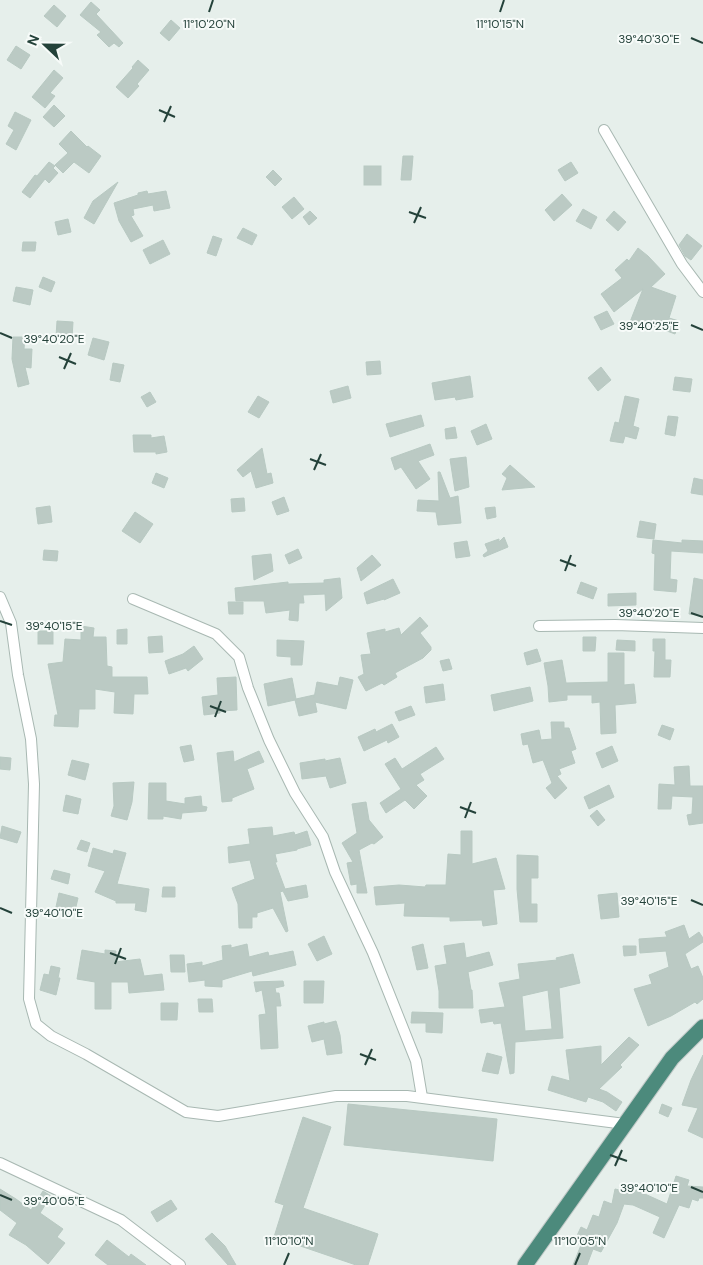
<svg xmlns="http://www.w3.org/2000/svg" width="703" height="1265" viewBox="0 0 703 1265" font-family="'DM Sans',sans-serif">
<style>
.building{fill:#bbcac4;stroke:#b8c9c2;fill-rule:evenodd}
.lines{fill:none;stroke-linecap:round;stroke-linejoin:round}
.minor-casing{stroke:#a8b8b2;stroke-width:12}
.trunk-casing{stroke:#c2cac8;stroke-width:17}
.minor{stroke:#fff;stroke-width:10}
.trunk{stroke:#4c8a7c;stroke-width:15}
.ticks{fill:none;stroke:#24423a;stroke-width:2}
.ticks-label{font-size:12px;text-anchor:middle;fill:#24423a;stroke:#f7fbf9;stroke-width:4;stroke-linejoin:round;paint-order:stroke}
</style>
<rect width="100%" height="100%" fill="#e6efeb"/>
<!-- building -->
<g class="building">
<polygon points="91,2 100,10 96,14 123,43 119,47 114,43 109,47 97,35 101,32 80,15"/>
<polygon points="54,5 66,16 57,27 44,16"/>
<polygon points="171,20 180,28 169,41 160,33"/>
<polygon points="16,46 30,55 21,69 7,60"/>
<polygon points="138,60 149,70 137,84 139,86 128,98 116,87 133,68 132,67"/>
<polygon points="54,70 63,78 50,93 55,96 45,108 32,97"/>
<polygon points="54,105 65,116 54,127 43,117"/>
<polygon points="15,112 31,120 16,150 6,144 14,130 8,126"/>
<polygon points="71,131 87,147 88,146 101,156 89,173 74,162 63,173 55,165 68,153 59,144"/>
<polygon points="403,156 413,156 411,180 401,180"/>
<polygon points="49,162 55,166 53,168 58,173 49,183 45,179 30,198 22,192 35,175 37,176"/>
<polygon points="571,162 578,173 565,181 558,170"/>
<rect x="364" y="166" width="17" height="19"/>
<polygon points="273,170 282,179 275,186 266,177"/>
<polygon points="118,182 94,224 84,218 93,201"/>
<polygon points="147,191 148,194 166,191 170,208 154,211 153,205 133,209 134,215 131,216 143,236 131,242 119,221 114,203 138,195 138,193"/>
<polygon points="562,194 572,205 554,221 545,210"/>
<polygon points="294,197 304,209 292,219 282,207"/>
<polygon points="583,209 597,217 591,229 576,221"/>
<polygon points="310,211 317,218 309,225 303,217"/>
<polygon points="614,211 626,222 618,231 606,220"/>
<polygon points="68,219 71,232 58,235 55,222"/>
<polygon points="243,228 257,235 252,245 237,238"/>
<polygon points="687,234 702,246 691,260 685,256 679,245"/>
<polygon points="213,236 222,239 216,256 207,253"/>
<polygon points="163,240 170,254 150,264 143,250"/>
<polygon points="23,242 36,242 35,251 22,251"/>
<polygon points="638,248 648,256 665,274 651,287 676,296 669,318 679,321 675,334 643,322 641,326 630,322 643,289 614,312 601,294 622,278 615,270 627,259 629,261"/>
<polygon points="43,277 55,282 51,292 39,287"/>
<polygon points="16,287 33,290 30,305 13,301"/>
<polygon points="607,311 614,324 601,330 594,317"/>
<polygon points="57,321 73,322 72,338 56,337"/>
<polygon points="13,337 25,337 24,349 32,349 31,368 25,367 29,384 18,387 12,359"/>
<polygon points="93,338 109,342 104,360 88,355"/>
<polygon points="380,361 381,374 367,375 366,362"/>
<polygon points="113,363 124,365 120,382 110,380"/>
<polygon points="601,367 611,380 598,391 588,378"/>
<polygon points="470,376 473,397 456,400 455,397 435,400 432,383"/>
<polygon points="675,377 692,379 690,392 673,390"/>
<polygon points="348,386 351,398 333,403 330,391"/>
<polygon points="150,392 156,402 147,407 141,397"/>
<polygon points="258,396 269,402 259,418 248,412"/>
<polygon points="625,396 639,399 633,426 639,428 636,439 625,436 623,443 610,441 615,422 619,423"/>
<polygon points="421,415 424,426 390,437 386,424"/>
<polygon points="668,416 678,417 675,436 665,434"/>
<polygon points="486,424 492,439 477,445 471,431"/>
<polygon points="455,427 457,438 446,439 445,429"/>
<polygon points="133,435 151,435 151,438 164,436 167,452 156,454 156,452 134,452"/>
<polygon points="430,444 434,455 418,461 430,479 416,489 401,467 395,470 391,458"/>
<polygon points="262,448 267,474 271,473 273,483 256,488 251,471 243,477 237,470"/>
<polygon points="466,457 469,487 455,491 450,459"/>
<polygon points="510,465 535,487 502,490 507,478 502,474"/>
<polygon points="438,472 440,472 450,498 458,496 461,523 438,525 436,512 417,511 418,500 439,501"/>
<polygon points="156,473 168,478 164,488 152,483"/>
<polygon points="694,478 703,480 703,495 691,493"/>
<polygon points="284,497 289,511 277,515 272,502"/>
<polygon points="244,498 245,511 232,512 231,499"/>
<polygon points="50,506 52,522 38,524 36,508"/>
<polygon points="495,507 496,517 487,519 485,508"/>
<polygon points="135,512 153,524 140,543 122,531"/>
<polygon points="640,521 656,524 654,539 637,537"/>
<polygon points="504,537 508,547 484,557 483,555 488,551 485,544 499,539 499,542"/>
<polygon points="653,540 682,543 682,540 703,541 703,553 671,551 670,579 677,580 676,592 654,590 655,554 652,553"/>
<polygon points="467,541 470,556 456,558 454,543"/>
<polygon points="298,549 302,558 289,564 285,555"/>
<polygon points="44,550 58,551 57,561 43,560"/>
<polygon points="271,554 273,571 254,580 252,556"/>
<polygon points="372,555 381,565 361,581 357,568"/>
<polygon points="340,578 342,598 326,611 325,594 303,595 304,603 299,603 298,621 289,620 290,610 266,613 264,601 236,601 235,588 288,582 288,584 324,583 324,580"/>
<polygon points="694,578 703,580 703,616 689,614"/>
<polygon points="393,579 400,593 384,600 384,599 367,604 364,593"/>
<polygon points="581,582 597,588 593,599 577,593"/>
<polygon points="636,593 636,605 608,606 608,594"/>
<polygon points="228,602 243,602 243,614 229,614"/>
<polygon points="420,617 428,626 420,633 431,647 431,650 423,658 395,673 397,677 384,685 382,683 366,691 358,677 364,674 361,655 371,654 367,633 385,629 385,632 399,628 401,635"/>
<polygon points="81,626 94,628 93,637 106,637 107,666 112,667 112,677 147,677 148,694 134,694 133,714 114,713 115,692 95,689 95,709 79,709 78,727 54,726 55,715 58,715 48,664 63,662 65,639 81,640"/>
<polygon points="127,629 127,644 117,644 117,630"/>
<rect x="38" y="631" width="15" height="13"/>
<polygon points="162,636 163,652 149,653 148,637"/>
<polygon points="583,637 596,637 595,651 583,651"/>
<polygon points="653,639 665,639 665,660 671,660 670,677 654,677 655,651 653,651"/>
<polygon points="277,640 304,641 302,665 291,665 291,657 277,656"/>
<polygon points="617,640 635,641 635,651 616,650"/>
<polygon points="194,646 203,659 188,671 186,668 169,674 165,661 183,654"/>
<polygon points="537,649 541,661 527,665 524,653"/>
<polygon points="608,653 624,653 624,685 634,684 636,703 615,705 616,733 601,734 600,702 592,703 592,695 567,695 567,700 549,702 548,686 544,663 562,660 566,683 608,682"/>
<polygon points="449,659 452,669 443,671 440,661"/>
<polygon points="236,677 237,710 220,711 220,713 204,715 202,697 218,695 217,678"/>
<polygon points="340,677 353,680 346,709 315,702 317,712 299,716 295,700 268,706 264,684 292,678 296,699 314,695 314,698 317,682 338,686"/>
<polygon points="443,684 445,700 426,703 424,687"/>
<polygon points="530,687 533,701 494,711 491,695"/>
<polygon points="411,706 415,715 399,721 395,712"/>
<polygon points="551,722 564,722 564,728 569,728 576,749 571,751 575,763 559,769 561,774 557,776 567,788 555,799 546,788 552,783 543,760 533,763 528,744 523,745 521,734 539,730 541,740 552,739"/>
<polygon points="392,724 399,737 388,743 387,740 364,751 358,737 375,729 376,732"/>
<polygon points="662,725 674,729 670,740 658,735"/>
<polygon points="191,745 194,760 184,762 180,747"/>
<polygon points="612,746 618,761 602,768 596,753"/>
<polygon points="436,747 444,759 420,774 424,780 416,785 427,796 414,809 405,800 386,813 380,803 401,789 385,764 395,758 402,769"/>
<polygon points="233,751 234,762 259,751 264,762 247,769 254,789 232,798 232,801 222,802 217,753"/>
<polygon points="0,757 11,758 10,770 0,769"/>
<polygon points="340,758 346,783 330,788 326,776 302,779 300,763 325,759 325,761"/>
<polygon points="72,760 89,764 85,780 68,775"/>
<polygon points="689,766 690,786 703,786 703,823 689,825 687,815 692,814 693,797 672,796 671,809 658,809 659,784 675,785 674,767"/>
<polygon points="134,782 132,802 127,820 111,816 114,806 113,783"/>
<polygon points="149,783 166,783 166,801 185,804 185,798 201,796 202,806 207,807 206,811 182,813 181,819 163,816 163,819 148,819"/>
<polygon points="609,785 614,797 589,809 584,797"/>
<polygon points="66,795 81,799 78,814 63,811"/>
<polygon points="366,802 369,820 383,837 374,844 372,843 359,850 367,893 357,893 357,884 351,885 347,863 353,862 342,843 357,833 352,804"/>
<polygon points="597,810 605,820 598,826 590,816"/>
<polygon points="2,826 21,832 17,843 0,838"/>
<polygon points="272,827 273,836 294,832 295,835 307,831 311,845 297,849 297,850 275,854 277,862 275,862 285,889 306,885 308,897 288,901 283,891 280,892 288,931 286,932 273,908 257,913 257,917 252,917 252,928 239,928 238,904 232,888 255,879 250,860 229,863 228,847 250,844 248,829"/>
<polygon points="461,831 472,831 472,864 496,858 505,889 493,890 497,924 483,926 482,920 450,921 450,917 404,916 405,903 376,905 374,887 399,885 425,887 426,885 446,885 448,854 461,855"/>
<polygon points="81,840 90,843 87,852 77,849"/>
<polygon points="93,848 113,854 114,850 126,853 117,884 149,889 146,912 135,910 136,903 116,903 116,901 95,892 105,871 88,866"/>
<polygon points="517,855 538,856 538,878 531,878 531,904 537,904 537,922 520,922 517,889"/>
<polygon points="54,870 70,874 68,884 51,879"/>
<polygon points="163,887 175,887 175,897 162,897"/>
<polygon points="59,893 78,898 75,911 56,907"/>
<polygon points="617,893 619,917 601,919 598,895"/>
<polygon points="684,925 689,939 699,932 703,938 703,942 685,954 691,969 698,966 703,978 703,999 697,1004 695,1002 671,1016 648,1026 634,989 652,984 649,975 669,967 666,951 640,953 639,939 667,937 665,932"/>
<polygon points="324,936 332,954 317,961 308,944"/>
<polygon points="464,943 466,958 489,952 493,965 468,972 471,990 472,990 473,1008 439,1008 439,991 435,966 447,964 444,946"/>
<polygon points="247,944 249,957 268,952 269,956 293,951 296,965 253,976 252,971 222,980 222,987 205,986 205,980 189,982 187,964 202,962 202,966 223,960 222,946 231,945 231,948"/>
<polygon points="423,944 428,968 417,970 412,947"/>
<polygon points="623,946 636,946 636,955 624,956"/>
<polygon points="82,950 105,954 105,950 116,951 115,962 140,959 144,976 162,974 164,990 129,993 128,982 111,982 111,1009 95,1009 95,982 77,979"/>
<path d="M573 954 580 983 559 988 563 1038 515 1042 514 1073 510 1074 501 1023 494 1024 493 1021 481 1023 479 1010 505 1007 499 983 520 979 518 964 557 960 556 958ZM548 990 552 1029 525 1031 522 996Z"/>
<polygon points="170,955 184,955 185,972 171,972"/>
<polygon points="51,966 60,968 58,978 60,978 56,995 40,990 44,974 49,975"/>
<polygon points="283,981 284,986 275,988 276,993 279,993 281,1006 276,1006 278,1048 261,1049 259,1015 266,1014 262,990 256,992 254,982"/>
<polygon points="304,981 324,981 323,1003 304,1003"/>
<polygon points="198,999 212,999 213,1012 199,1012"/>
<polygon points="161,1003 178,1003 177,1020 161,1020"/>
<polygon points="412,1012 443,1013 442,1033 426,1032 426,1023 411,1023"/>
<polygon points="336,1021 340,1035 342,1053 327,1055 324,1039 312,1042 308,1026 324,1022 324,1024"/>
<polygon points="629,1037 639,1045 620,1065 622,1067 599,1089 607,1092 622,1102 616,1111 603,1102 588,1097 586,1102 548,1090 552,1076 570,1081 566,1050 601,1046 601,1065"/>
<polygon points="487,1053 502,1057 498,1074 482,1071"/>
<polygon points="703,1055 703,1138 688,1131 698,1108 682,1105 691,1080"/>
<polygon points="348,1104 497,1119 493,1161 344,1145"/>
<polygon points="662,1104 672,1108 668,1117 659,1113"/>
<polygon points="303,1117 331,1127 303,1208 378,1234 368,1265 356,1265 274,1237 284,1205 275,1202"/>
<polygon points="676,1176 689,1180 687,1186 703,1187 703,1198 699,1198 698,1201 692,1199 689,1208 679,1205 664,1238 653,1233 660,1217 633,1205 624,1204 617,1223 601,1252 593,1249 587,1265 573,1265 581,1245 574,1242 581,1227 587,1230 593,1215 599,1217 604,1201 612,1204 615,1189 634,1193 636,1190 667,1204"/>
<polygon points="0,1189 16,1199 31,1210 43,1191 51,1196 40,1213 63,1229 57,1237 65,1243 48,1264 26,1245 9,1235 17,1223 0,1210"/>
<polygon points="171,1200 177,1209 157,1222 151,1212"/>
<polygon points="212,1233 225,1246 236,1265 228,1265 205,1239"/>
<polygon points="107,1240 129,1257 131,1254 146,1265 108,1265 95,1255"/>
</g>
<g class="lines">
<defs>
<g id="minor">
<polyline points="604,130 682,264 703,292"/>
<polyline points="0,597 11,623 18,675 31,739 34,784 29,999 36,1024 51,1036 86,1054 186,1112 218,1116 336,1096 407,1096 625,1124"/>
<polyline points="133,599 216,634 239,657 248,688 269,740 295,793 323,837 335,872 373,953 416,1061 422,1097"/>
<polyline points="539,626 615,625 703,628"/>
<polyline points="0,1163 121,1220 180,1265"/>
</g>
<polyline id="trunk" points="525,1265 672,1058 703,1027"/>
</defs>
<!-- minor casing -->
<use href="#minor" class="minor-casing"/>
<!-- trunk casing -->
<use href="#trunk" class="trunk-casing"/>
<!-- minor -->
<use href="#minor" class="minor"/>
<!-- trunk -->
<use href="#trunk" class="trunk"/>
</g>
<!-- ticks -->
<path class="ticks" d="M209 12 213 0M500 12 504 0M691 38 703 43M159 110 175 117M164 122 171 106M409 212 426 218M414 223 421 207M691 325 703 330M0 333 12 338M59 357 76 364M64 369 71 353M310 459 326 465M314 470 321 454M560 560 576 566M565 571 571 555M691 613 703 617M0 621 12 625M210 706 226 712M215 717 221 701M460 807 476 813M465 818 471 802M691 900 703 905M0 908 12 913M110 953 126 959M115 964 121 948M360 1054 376 1060M365 1065 372 1049M610 1155 627 1161M615 1166 622 1150M691 1187 703 1192M0 1195 12 1200M284 1265 289 1253M575 1265 580 1253"/>
<g class="ticks-label">
<text x="209" y="28">11°10'20"N</text>
<text x="500" y="28">11°10'15"N</text>
<text x="649" y="43">39°40'30"E</text>
<text x="649" y="330">39°40'25"E</text>
<text x="54" y="343">39°40'20"E</text>
<text x="649" y="617">39°40'20"E</text>
<text x="54" y="630">39°40'15"E</text>
<text x="649" y="905">39°40'15"E</text>
<text x="54" y="917">39°40'10"E</text>
<text x="649" y="1192">39°40'10"E</text>
<text x="54" y="1205">39°40'05"E</text>
<text x="289" y="1245">11°10'10"N</text>
<text x="580" y="1245">11°10'05"N</text>
</g>
<!-- north arrow -->
<g transform="translate(45 45) rotate(292)" stroke="#f7fbf9" stroke-width="4" paint-order="stroke">
<path d="M0-4L9 19L0 12L-9 19Z" fill="#24423a"/>
<text y="-8" font-size="14" font-weight="bold" text-anchor="middle" fill="#24423a">N</text>
</g>
</svg>
